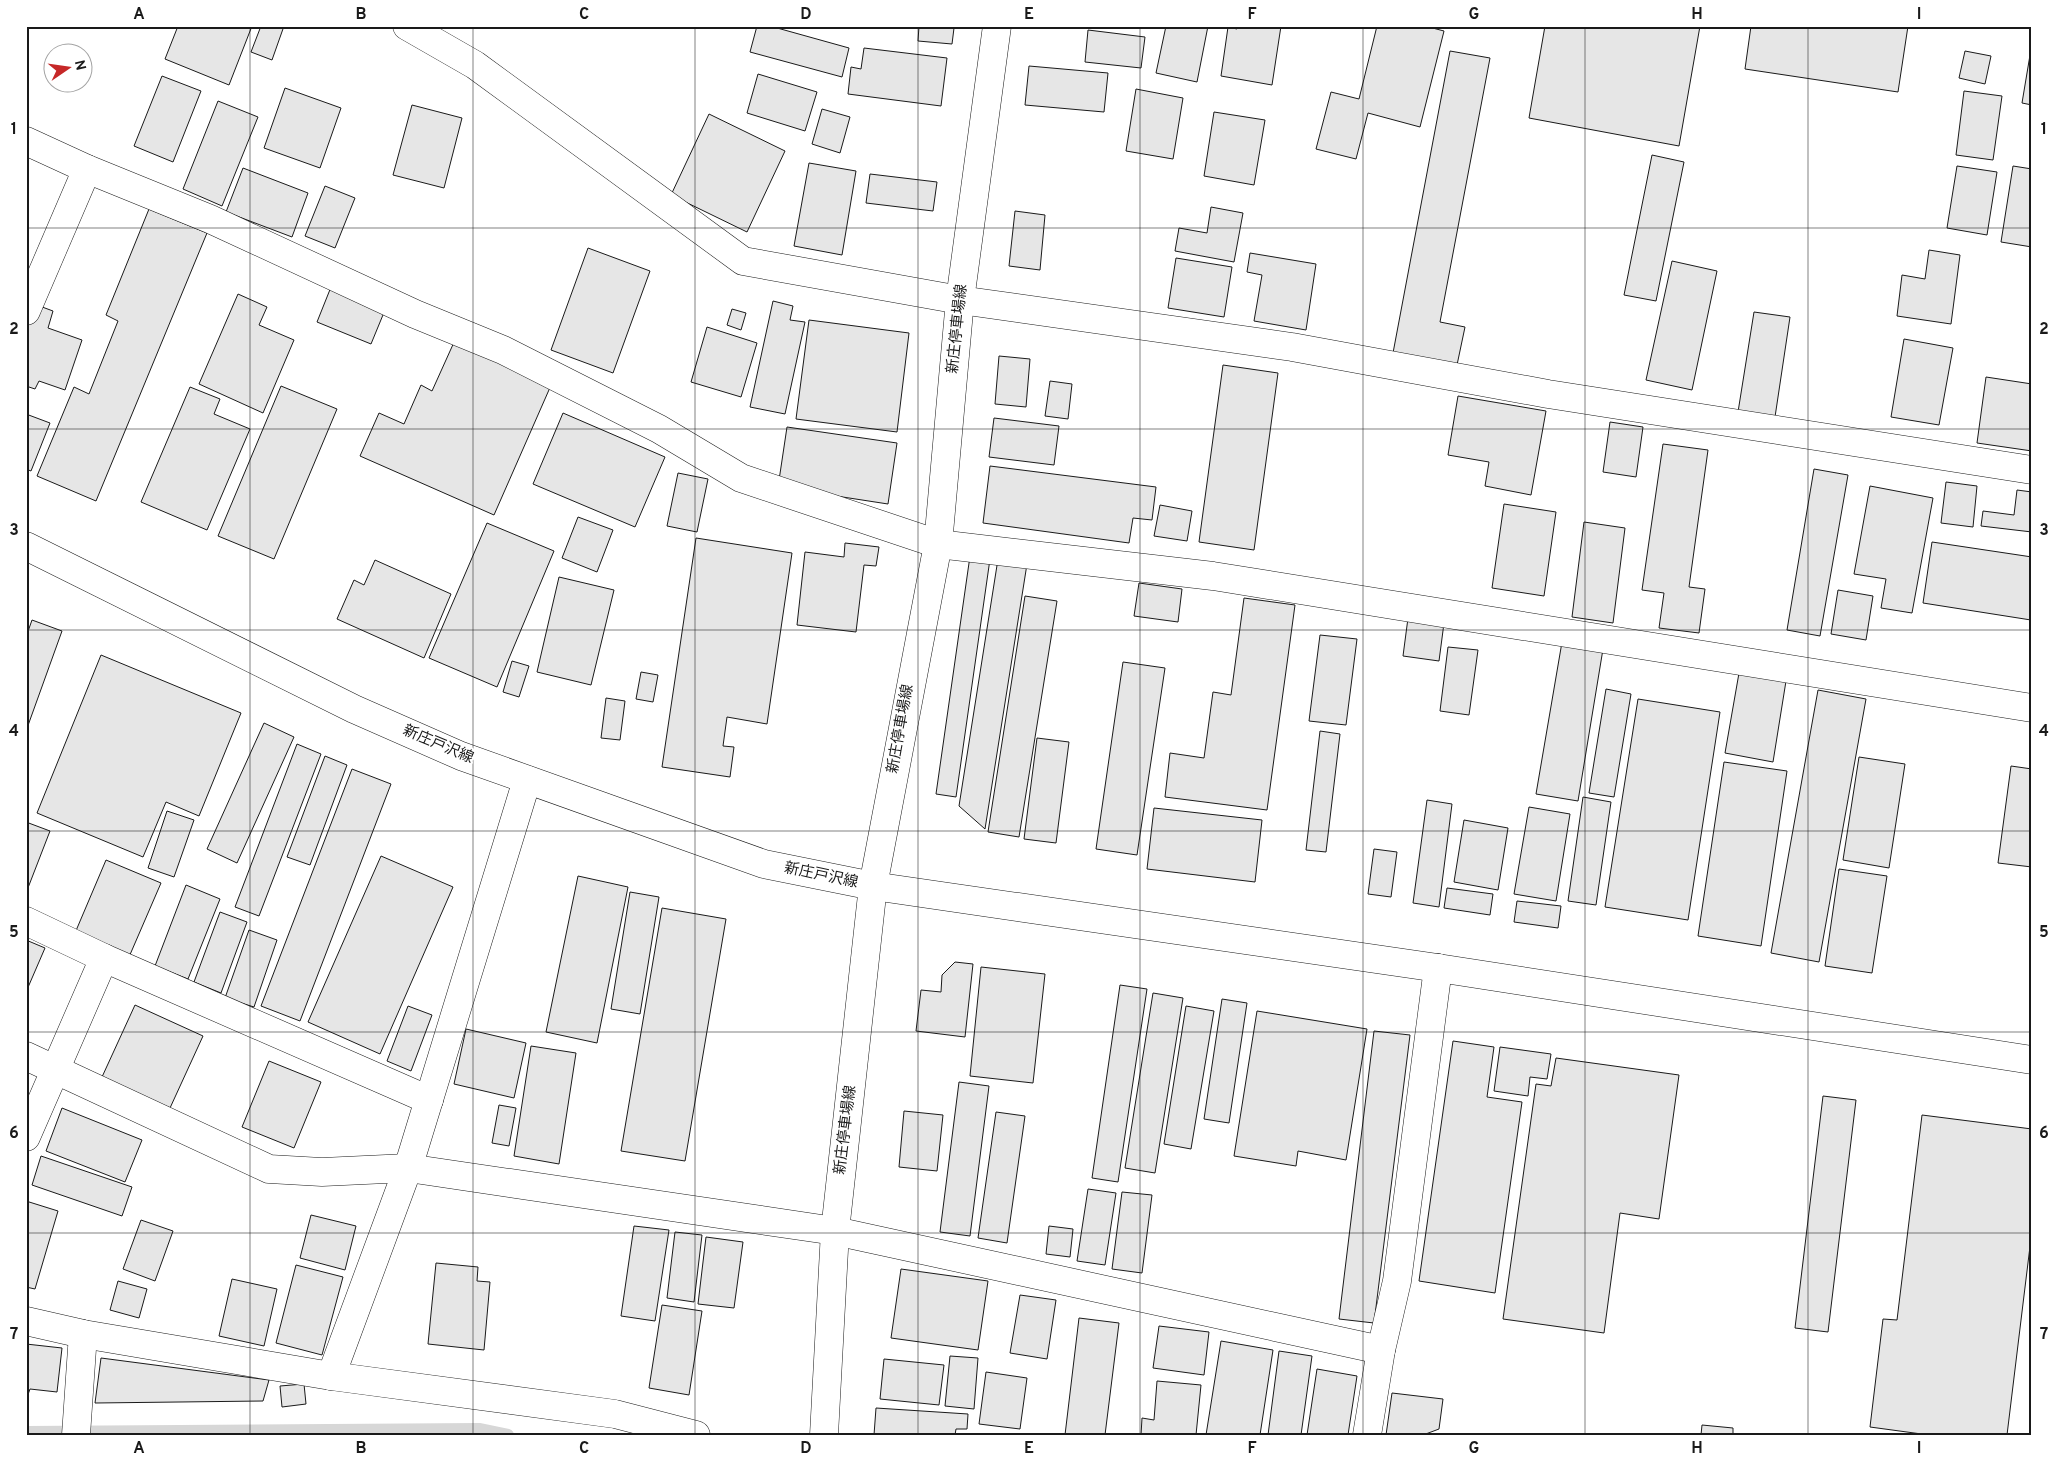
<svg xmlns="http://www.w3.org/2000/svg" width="2058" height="1461" viewBox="0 0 2058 1461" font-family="Overpass,'Noto Sans JP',sans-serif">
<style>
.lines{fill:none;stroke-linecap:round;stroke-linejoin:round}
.stream{stroke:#d7d7d7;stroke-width:12}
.building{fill:#e6e6e6;stroke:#1a1a1a}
.street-casing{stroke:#1a1a1a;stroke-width:29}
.secondary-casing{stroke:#1a1a1a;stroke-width:29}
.primary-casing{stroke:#1a1a1a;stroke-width:29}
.street{stroke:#fff;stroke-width:28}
.secondary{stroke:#fff;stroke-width:28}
.primary{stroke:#fff;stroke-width:28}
.grid{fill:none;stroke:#1a1a1a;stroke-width:1;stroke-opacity:0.55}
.labels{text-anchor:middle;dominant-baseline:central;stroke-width:4;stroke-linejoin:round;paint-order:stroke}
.street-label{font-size:15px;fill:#1a1a1a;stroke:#fff}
.neatline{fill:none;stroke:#1a1a1a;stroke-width:2}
.grid-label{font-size:16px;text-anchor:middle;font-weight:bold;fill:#1a1a1a}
</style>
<rect width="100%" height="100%" fill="#fff"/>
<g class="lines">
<!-- stream -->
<polyline class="stream" points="26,1432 479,1429 508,1435"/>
</g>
<!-- building -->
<g class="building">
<polygon points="178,26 252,26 229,85 165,59"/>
<polygon points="261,26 284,26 272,60 251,52"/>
<polygon points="757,26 770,26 849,48 842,77 750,52"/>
<polygon points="919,26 954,28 952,44 918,41"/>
<polygon points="1166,26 1208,26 1197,82 1156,73"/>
<polygon points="1237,26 1281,26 1272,85 1221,76 1228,27 1237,29"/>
<polygon points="1377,26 1425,26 1444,31 1420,127 1368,113 1356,159 1316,149 1331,92 1359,99"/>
<polygon points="1545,26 1700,26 1679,146 1529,118"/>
<polygon points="1751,26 1908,26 1898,92 1745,69"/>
<polygon points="1088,30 1145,37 1141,68 1085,62"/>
<polygon points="2032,43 2032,105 2022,103"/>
<polygon points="864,48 947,58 941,106 848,94 851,67 861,69"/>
<polygon points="1450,51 1490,58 1440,322 1465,327 1457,365 1393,353"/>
<polygon points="1965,51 1991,56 1985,84 1959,78"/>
<polygon points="1029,66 1108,73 1104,112 1025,105"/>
<polygon points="758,74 817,92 805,131 747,113"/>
<polygon points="162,76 201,91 173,162 134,146"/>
<polygon points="285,88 341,108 320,168 264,148"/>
<polygon points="1136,89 1183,98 1173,159 1126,151"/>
<polygon points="1964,91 2002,96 1993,160 1956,155"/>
<polygon points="218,101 258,117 222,206 183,189"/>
<polygon points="412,105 462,118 444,188 393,175"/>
<polygon points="822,109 850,117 840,153 812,144"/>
<polygon points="1214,112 1265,120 1254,185 1204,176"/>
<polygon points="709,114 785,151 747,232 671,195"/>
<polygon points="1652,155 1684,162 1656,301 1624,295"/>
<polygon points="809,163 856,171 842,255 794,246"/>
<polygon points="1957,166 1997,172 1987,235 1947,228"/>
<polygon points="2013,166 2032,169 2032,247 2001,242"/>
<polygon points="243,168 308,193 292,237 226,212"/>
<polygon points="870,174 937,182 933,211 866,203"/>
<polygon points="325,186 355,198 335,248 305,236"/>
<polygon points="1211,207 1243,213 1234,262 1175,251 1179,228 1207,233"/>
<polygon points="149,209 207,233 96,501 37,476 74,387 89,394 118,321 106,315"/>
<polygon points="1015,211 1045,215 1040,270 1009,266"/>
<polygon points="588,248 650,271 613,373 551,350"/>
<polygon points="1929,250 1960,255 1951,324 1897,316 1902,275 1925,279"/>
<polygon points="1250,253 1316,264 1306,330 1254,321 1262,275 1247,272"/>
<polygon points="1176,258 1232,267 1224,317 1168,308"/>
<polygon points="1672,261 1717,271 1692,390 1646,380"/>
<polygon points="331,287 385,310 371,344 317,322"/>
<polygon points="238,294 267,307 259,325 294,340 263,413 199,384"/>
<polygon points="773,301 793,306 790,320 805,322 785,414 750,407"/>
<polygon points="34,304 53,311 48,328 82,340 65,390 39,381 35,389 26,386 26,326"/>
<polygon points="732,309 746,313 741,330 727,325"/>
<polygon points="1754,312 1790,317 1775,417 1738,412"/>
<polygon points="809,320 909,333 897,432 796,419"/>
<polygon points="707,327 757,343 741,397 691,382"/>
<polygon points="1904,339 1953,348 1939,425 1891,417"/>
<polygon points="455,340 552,383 494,515 360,456 379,413 404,424 421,385 432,391"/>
<polygon points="999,356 1030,359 1026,407 995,404"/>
<polygon points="1223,365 1278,373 1254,550 1199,542"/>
<polygon points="1986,377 2032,384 2032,451 1977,443"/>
<polygon points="1050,381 1072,384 1068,419 1045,416"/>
<polygon points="281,386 337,409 274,559 218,536"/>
<polygon points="190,387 220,399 214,414 250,429 207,530 141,502"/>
<polygon points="1458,396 1546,411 1531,495 1485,486 1489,462 1448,455"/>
<polygon points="563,413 665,457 635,527 533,484"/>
<polygon points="26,414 50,423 31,471 26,469"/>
<polygon points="994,418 1059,426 1054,465 989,457"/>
<polygon points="1610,422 1643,427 1636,477 1603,472"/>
<polygon points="787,427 897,443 888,504 778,487"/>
<polygon points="1663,444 1708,450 1689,587 1705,589 1699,633 1659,628 1664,593 1642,590"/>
<polygon points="990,466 1156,487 1152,520 1133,518 1129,543 983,523"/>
<polygon points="1814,469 1848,475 1820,636 1787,630"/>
<polygon points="678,473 708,479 697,532 667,526"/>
<polygon points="1946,482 1977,486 1973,527 1941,523"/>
<polygon points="1870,486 1933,498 1912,613 1881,608 1886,579 1854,574"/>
<polygon points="2017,490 2032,492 2032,532 1981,526 1983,511 2014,515"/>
<polygon points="1504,504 1556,512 1544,596 1492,588"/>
<polygon points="1160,505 1192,511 1187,541 1154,536"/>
<polygon points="578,517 613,530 597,572 562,558"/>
<polygon points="1584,522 1625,528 1613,623 1572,617"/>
<polygon points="487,523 554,551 497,687 429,658"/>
<polygon points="696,538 792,553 767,724 727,717 723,746 734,747 730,777 662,767"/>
<polygon points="1932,542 2032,557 2031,620 1923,603"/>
<polygon points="845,543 879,547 876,566 864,565 856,632 797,625 805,552 844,557"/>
<polygon points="970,556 990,559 956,797 936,794"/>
<polygon points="998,559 1027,564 985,829 959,806"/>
<polygon points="375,560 451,594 424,658 337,619 354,580 364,585"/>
<polygon points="559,577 614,590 591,685 537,672"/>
<polygon points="1139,583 1182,589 1178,622 1134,616"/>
<polygon points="1838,590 1873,596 1866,640 1831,634"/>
<polygon points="1025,596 1057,601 1019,837 988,832"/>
<polygon points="1244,598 1295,605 1267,810 1165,797 1170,753 1204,758 1213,692 1231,695"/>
<polygon points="1408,618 1444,623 1439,661 1403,656"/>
<polygon points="32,620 62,631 26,731 26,637"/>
<polygon points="1320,635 1357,639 1346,725 1309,721"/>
<polygon points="1562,642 1603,649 1578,801 1536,794"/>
<polygon points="1448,647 1478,650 1469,715 1440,711"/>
<polygon points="101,655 241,713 199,816 166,802 143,857 37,813"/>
<polygon points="512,661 529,666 519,697 503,692"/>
<polygon points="1123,662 1165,668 1137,855 1096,849"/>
<polygon points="641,672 658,675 653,702 636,699"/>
<polygon points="1739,673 1786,681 1773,762 1725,753"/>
<polygon points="1606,689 1631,694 1614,797 1589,793"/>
<polygon points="1818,690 1866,699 1819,962 1771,953"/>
<polygon points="606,698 625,701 620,740 601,738"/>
<polygon points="1638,699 1720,712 1688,920 1605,907"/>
<polygon points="264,723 294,737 237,863 207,849"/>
<polygon points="1320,731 1340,734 1326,852 1306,850"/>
<polygon points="1037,738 1069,742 1056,843 1024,839"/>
<polygon points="297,744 321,754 259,916 235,907"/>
<polygon points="325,756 347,765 310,865 287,857"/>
<polygon points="1859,757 1905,764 1889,868 1843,860"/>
<polygon points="1724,762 1787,771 1761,946 1698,936"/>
<polygon points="2011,766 2032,769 2032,867 1998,863"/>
<polygon points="352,769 391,784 300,1021 261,1006"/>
<polygon points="1583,797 1611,802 1596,905 1568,901"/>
<polygon points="1427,800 1452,804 1439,907 1413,903"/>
<polygon points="1529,807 1570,814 1556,901 1514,894"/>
<polygon points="1154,808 1262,820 1255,882 1147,869"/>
<polygon points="167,811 194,820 174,877 148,868"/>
<polygon points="1464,820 1508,828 1498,890 1454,882"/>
<polygon points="26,822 50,831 26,893"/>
<polygon points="1374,849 1397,852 1391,897 1368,894"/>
<polygon points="381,856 453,887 380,1054 308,1022"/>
<polygon points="106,860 161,883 129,957 75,933"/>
<polygon points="1839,869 1887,876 1872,973 1825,966"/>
<polygon points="578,876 628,887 597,1043 546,1032"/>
<polygon points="186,885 220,899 188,979 155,966"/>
<polygon points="1447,888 1493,894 1490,915 1444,908"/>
<polygon points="630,892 659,897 640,1014 611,1009"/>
<polygon points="1517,901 1561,906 1558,928 1514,922"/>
<polygon points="662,908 726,919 685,1161 621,1151"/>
<polygon points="220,912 247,922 221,993 194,982"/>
<polygon points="249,930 277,940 254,1007 225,998"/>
<polygon points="26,940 45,948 26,992"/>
<polygon points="955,962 973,964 965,1037 916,1031 921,990 941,992 942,975"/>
<polygon points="981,967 1045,974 1033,1083 970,1076"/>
<polygon points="1120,985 1147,989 1118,1182 1092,1178"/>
<polygon points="1153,993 1183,998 1155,1173 1125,1168"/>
<polygon points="1222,999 1247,1003 1229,1123 1204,1119"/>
<polygon points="135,1005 203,1036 170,1108 102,1077"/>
<polygon points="408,1006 432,1015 411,1071 387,1061"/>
<polygon points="1186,1006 1214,1011 1191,1149 1164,1144"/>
<polygon points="1257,1011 1367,1029 1346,1160 1298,1151 1296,1166 1234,1156"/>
<polygon points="466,1029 526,1043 514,1098 454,1084"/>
<polygon points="1374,1031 1410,1035 1374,1323 1339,1319"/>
<polygon points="1453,1041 1494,1047 1487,1097 1522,1102 1495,1293 1419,1281"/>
<polygon points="531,1046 576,1053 559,1164 514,1156"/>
<polygon points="1500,1047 1551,1054 1547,1079 1530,1077 1528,1096 1494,1091"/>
<polygon points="1556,1058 1679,1075 1659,1219 1620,1213 1604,1333 1503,1319 1536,1084 1551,1086"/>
<polygon points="269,1061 321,1082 294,1148 242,1127"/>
<polygon points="959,1082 989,1086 970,1236 940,1232"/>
<polygon points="1823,1096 1856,1100 1828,1332 1795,1328"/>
<polygon points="499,1105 516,1108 509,1146 492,1143"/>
<polygon points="62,1108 142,1140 125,1182 46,1151"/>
<polygon points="904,1111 943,1115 937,1171 899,1167"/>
<polygon points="996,1112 1025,1116 1007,1243 978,1238"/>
<polygon points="1922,1115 2032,1129 2032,1230 2007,1435 1929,1435 1870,1427 1883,1319 1897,1320"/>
<polygon points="41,1156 132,1187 122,1216 32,1185"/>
<polygon points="1088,1189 1116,1193 1105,1265 1077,1261"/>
<polygon points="1122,1192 1152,1195 1142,1273 1112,1269"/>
<polygon points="26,1201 58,1211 35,1289 26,1287"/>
<polygon points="311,1215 356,1226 345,1270 300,1258"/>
<polygon points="141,1220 173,1231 155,1281 123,1269"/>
<polygon points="634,1226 669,1230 655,1321 621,1316"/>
<polygon points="1049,1226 1073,1229 1070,1257 1046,1254"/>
<polygon points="675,1232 702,1235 694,1302 667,1298"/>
<polygon points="706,1237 743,1242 734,1308 698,1304"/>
<polygon points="436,1263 478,1267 477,1281 490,1282 484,1350 428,1344"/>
<polygon points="296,1265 343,1277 322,1355 276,1343"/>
<polygon points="901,1269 988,1281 978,1350 891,1338"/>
<polygon points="232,1279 277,1289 264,1346 219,1336"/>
<polygon points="118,1281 147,1289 139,1318 110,1310"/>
<polygon points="1020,1295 1056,1300 1047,1359 1010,1353"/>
<polygon points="662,1305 702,1311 689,1395 649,1388"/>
<polygon points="1079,1318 1119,1323 1105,1435 1065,1435"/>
<polygon points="1159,1326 1209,1332 1204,1375 1153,1368"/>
<polygon points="1221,1341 1273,1350 1260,1435 1206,1435"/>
<polygon points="26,1344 62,1348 57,1392 30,1389 26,1400"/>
<polygon points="1279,1351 1312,1356 1301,1435 1268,1435"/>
<polygon points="950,1356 978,1358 974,1409 945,1406"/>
<polygon points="101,1358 269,1380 263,1401 95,1403"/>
<polygon points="884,1359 944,1365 939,1405 880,1399"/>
<polygon points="1317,1369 1357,1376 1348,1435 1307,1435"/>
<polygon points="986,1372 1027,1378 1020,1429 979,1424"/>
<polygon points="1157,1381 1201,1385 1196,1435 1141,1435 1142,1418 1154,1420"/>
<polygon points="304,1384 306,1404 282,1407 280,1386"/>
<polygon points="1392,1393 1443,1399 1439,1429 1423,1435 1386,1435"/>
<polygon points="876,1408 968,1414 967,1429 956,1429 955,1435 874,1435"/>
<polygon points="1702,1425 1733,1428 1733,1435 1701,1435"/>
</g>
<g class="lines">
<defs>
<g id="street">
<polyline points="407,26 475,65 743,261 960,300 1292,347 1548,394 2032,470"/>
<polyline points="26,141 87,169 210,219 415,314 503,350 659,429 741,478 938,544 1213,576 2032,708"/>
<polyline points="26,311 87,169"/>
<polyline points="26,921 104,958 429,1100"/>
<polyline points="26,1056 269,1169 322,1172 408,1168 835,1231 1381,1350"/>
<polyline points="26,1137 104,958"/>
<polyline points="26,1321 83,1334 331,1376 615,1414 696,1435"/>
<polyline points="331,1376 408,1168 527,780"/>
<polyline points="76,1435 83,1334"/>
<polyline points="1367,1435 1381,1350 1397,1281 1438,968"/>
</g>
<polyline id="secondary" points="873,886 1438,968 2032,1060"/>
<g id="primary">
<polyline points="26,546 354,709 461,756 764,864 873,886"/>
<polyline points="824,1435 835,1231 873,886 938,544 960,300 997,26"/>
</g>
</defs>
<!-- street casing -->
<use href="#street" class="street-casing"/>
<!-- secondary casing -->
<use href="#secondary" class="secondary-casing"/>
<!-- primary casing -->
<use href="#primary" class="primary-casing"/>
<!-- street -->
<use href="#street" class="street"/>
<!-- secondary -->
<use href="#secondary" class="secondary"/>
<!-- primary -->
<use href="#primary" class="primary"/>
</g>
<!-- grid -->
<path class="grid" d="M250 26V1435M473 26V1435M695 26V1435M918 26V1435M1140 26V1435M1363 26V1435M1585 26V1435M1808 26V1435M26 228H2032M26 429H2032M26 630H2032M26 831H2032M26 1032H2032M26 1233H2032"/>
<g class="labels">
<!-- street labels -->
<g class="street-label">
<text transform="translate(958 329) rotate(-84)">新庄停車場線</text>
<text transform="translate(901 729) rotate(-80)">新庄停車場線</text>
<text transform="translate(438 745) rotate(23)">新庄戸沢線</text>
<text transform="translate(821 876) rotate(12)">新庄戸沢線</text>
<text transform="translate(846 1130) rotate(-83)">新庄停車場線</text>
</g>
</g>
<!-- border -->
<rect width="2058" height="1461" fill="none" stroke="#ffffff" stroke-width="55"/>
<!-- north arrow -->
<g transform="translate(68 68) rotate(77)"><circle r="24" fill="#ffffff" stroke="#a3a3a3"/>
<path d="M0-4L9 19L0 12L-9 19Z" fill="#c62828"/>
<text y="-8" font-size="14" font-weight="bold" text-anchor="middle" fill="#1a1a1a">N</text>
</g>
<rect x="28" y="28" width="2002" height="1406" class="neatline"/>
<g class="grid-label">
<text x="139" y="19">A</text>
<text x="361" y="19">B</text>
<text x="584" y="19">C</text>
<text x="806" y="19">D</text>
<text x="1029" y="19">E</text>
<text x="1252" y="19">F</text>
<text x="1474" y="19">G</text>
<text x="1697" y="19">H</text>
<text x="1919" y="19">I</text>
<text x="14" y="134">1</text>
<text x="2044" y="134">1</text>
<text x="14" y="334">2</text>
<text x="2044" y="334">2</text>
<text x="14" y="535">3</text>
<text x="2044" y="535">3</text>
<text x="14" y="736">4</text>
<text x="2044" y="736">4</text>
<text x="14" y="937">5</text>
<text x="2044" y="937">5</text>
<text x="14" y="1138">6</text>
<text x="2044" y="1138">6</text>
<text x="14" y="1339">7</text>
<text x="2044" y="1339">7</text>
<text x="139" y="1453">A</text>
<text x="361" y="1453">B</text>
<text x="584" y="1453">C</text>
<text x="806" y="1453">D</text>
<text x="1029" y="1453">E</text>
<text x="1252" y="1453">F</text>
<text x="1474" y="1453">G</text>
<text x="1697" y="1453">H</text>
<text x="1919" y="1453">I</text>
</g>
</svg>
